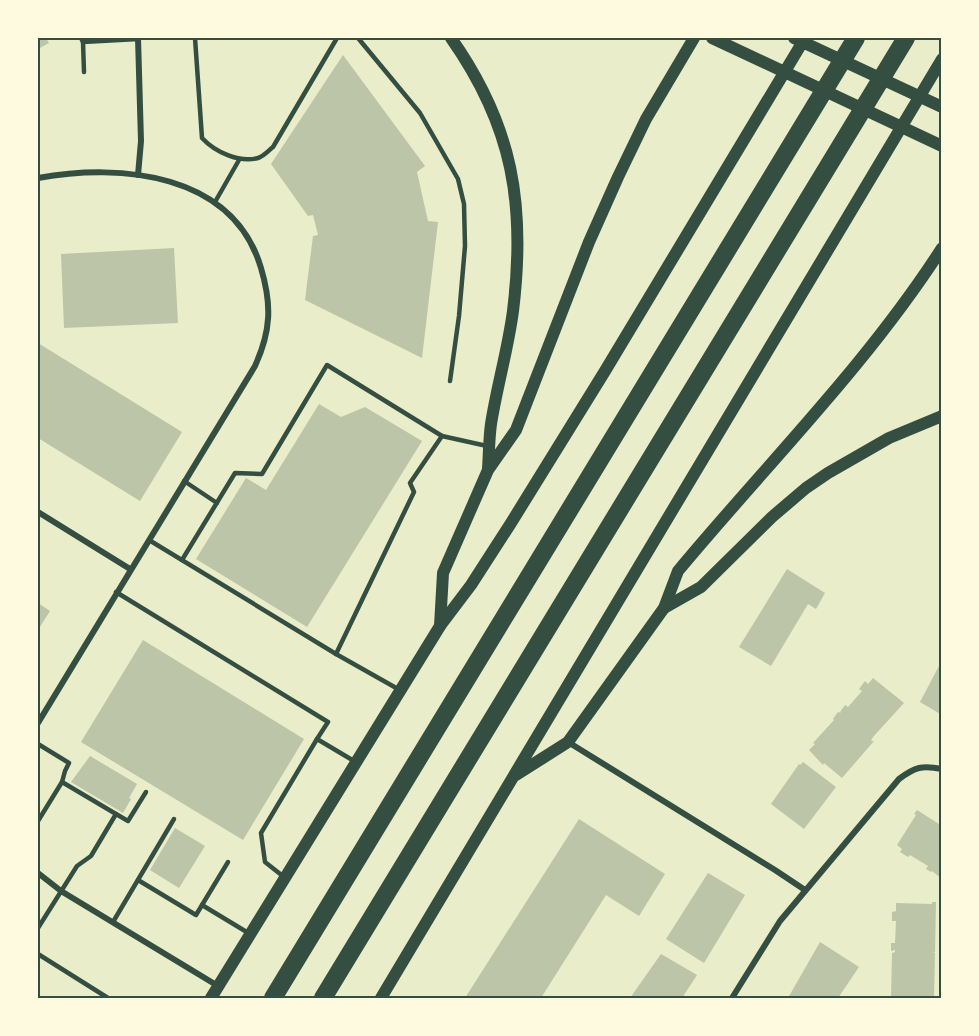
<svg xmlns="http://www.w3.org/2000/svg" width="979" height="1036" viewBox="0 0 979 1036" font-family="Cabin,sans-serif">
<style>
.building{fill:#bcc5a7}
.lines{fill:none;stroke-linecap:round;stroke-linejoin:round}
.service{stroke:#344e41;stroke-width:4.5}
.minor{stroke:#344e41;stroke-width:6}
.secondary{stroke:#344e41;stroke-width:12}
.motorway{stroke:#344e41;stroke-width:18}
.neatline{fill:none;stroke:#344e41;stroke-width:2}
</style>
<rect width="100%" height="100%" fill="#e9edc9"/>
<!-- building -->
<g class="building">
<polygon points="38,38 46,38 49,43 38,49"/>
<polygon points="343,55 425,166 417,172 428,221 438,222 422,358 305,300 313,236 318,235 313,215 308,216 271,164"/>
<polygon points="174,248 178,323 64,328 61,254"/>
<polygon points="38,343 182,432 140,501 38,438"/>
<polygon points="319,404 341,417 365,407 422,441 307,627 196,559 246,478 266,490"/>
<polygon points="787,569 825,593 816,609 808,604 771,666 739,647"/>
<polygon points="38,603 50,611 38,630"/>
<polygon points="143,640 304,739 243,840 81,742"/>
<polygon points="940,664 942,665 942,715 920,702"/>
<polygon points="873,678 904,703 873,737 871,741 874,741 842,778 824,763 823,765 809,750 815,744 813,743 834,720 833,719 838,712 841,713 840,712 845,705 848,707 862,691 859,689 865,681 868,684"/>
<polygon points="90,756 137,784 129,798 131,799 123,813 71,782"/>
<polygon points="803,762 836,787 804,829 771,804 799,764 800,765"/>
<polygon points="917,810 942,826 942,879 932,871 931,872 926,869 928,866 910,855 908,857 900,852 902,849 897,845 916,815 914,814"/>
<polygon points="579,819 665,874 639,916 606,895 541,998 465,998"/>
<polygon points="175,828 205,846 179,888 150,870"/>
<polygon points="708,873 745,895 704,963 666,939"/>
<polygon points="932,902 936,902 935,952 933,952 935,953 934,998 891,998 892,953 895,952 895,950 891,951 891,943 895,943 896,921 892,921 892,912 896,911 896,903 932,904"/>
<polygon points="820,942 859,967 838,998 788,998"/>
<polygon points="661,954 697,975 682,998 630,998"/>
</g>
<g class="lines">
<!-- service -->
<g class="service">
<polyline points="81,38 83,42 138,39"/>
<path d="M195 38 202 138C215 152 239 163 258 158 264 156 269 150 273 147L337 38"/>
<polyline points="358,38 420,113 458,179 464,204 465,246 459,316 450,381"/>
<polyline points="83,42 84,72"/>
<polyline points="215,202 239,160"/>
<polyline points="184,481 217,503"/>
<polyline points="149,540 336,654"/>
<polyline points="182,560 235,473 262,474 327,365 442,436"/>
<polyline points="116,592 328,722 317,739"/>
<polyline points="398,689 336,654 414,492 410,483 442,436 487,446"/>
<polyline points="38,744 69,763 65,771 62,782 38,821"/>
<polyline points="116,814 128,821 146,792"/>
<polyline points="284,877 265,862 261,833 317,739 354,761"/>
<polyline points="138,880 196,915 228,862"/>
<polyline points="202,905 250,934"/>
<polyline points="113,922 174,819"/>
<polyline points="38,928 77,866 91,856 116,814 62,782"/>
<polyline points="38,954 108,998"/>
</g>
<!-- minor -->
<g class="minor">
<polyline points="138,175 141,141 138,38"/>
<path d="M38 178C121 163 233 173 261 268 272 305 271 331 255 366L38 723"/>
<polyline points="38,512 130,569"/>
<polyline points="568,742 775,870 805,890"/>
<polyline points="38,873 61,891 218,986"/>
<path d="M732 998 780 921 899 779C915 767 922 765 942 769"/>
</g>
<!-- secondary -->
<g class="secondary">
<path d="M451 38C513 126 526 205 513 311 508 349 497 386 491 424 489 438 489 454 488 469"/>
<polyline points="712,38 942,146"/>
<polyline points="794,38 942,107"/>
<polyline points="664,608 701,587 772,517 806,488 828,473 889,438 942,416"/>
<polyline points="440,626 443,573 488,470 516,430 589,242 618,177 646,119 694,38"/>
<path d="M516 775 568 742 664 608 678 571C767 464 866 366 942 248"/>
<polyline points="211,998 440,626 471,585 511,523 605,371 805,38"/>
<polyline points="381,998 942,59"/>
</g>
<!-- motorway -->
<g class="motorway">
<polyline points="273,998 856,38"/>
<polyline points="323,998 906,38"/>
</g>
</g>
<!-- border -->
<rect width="979" height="1036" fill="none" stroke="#fefae0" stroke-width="78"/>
<rect x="39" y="39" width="901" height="958" class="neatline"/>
</svg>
